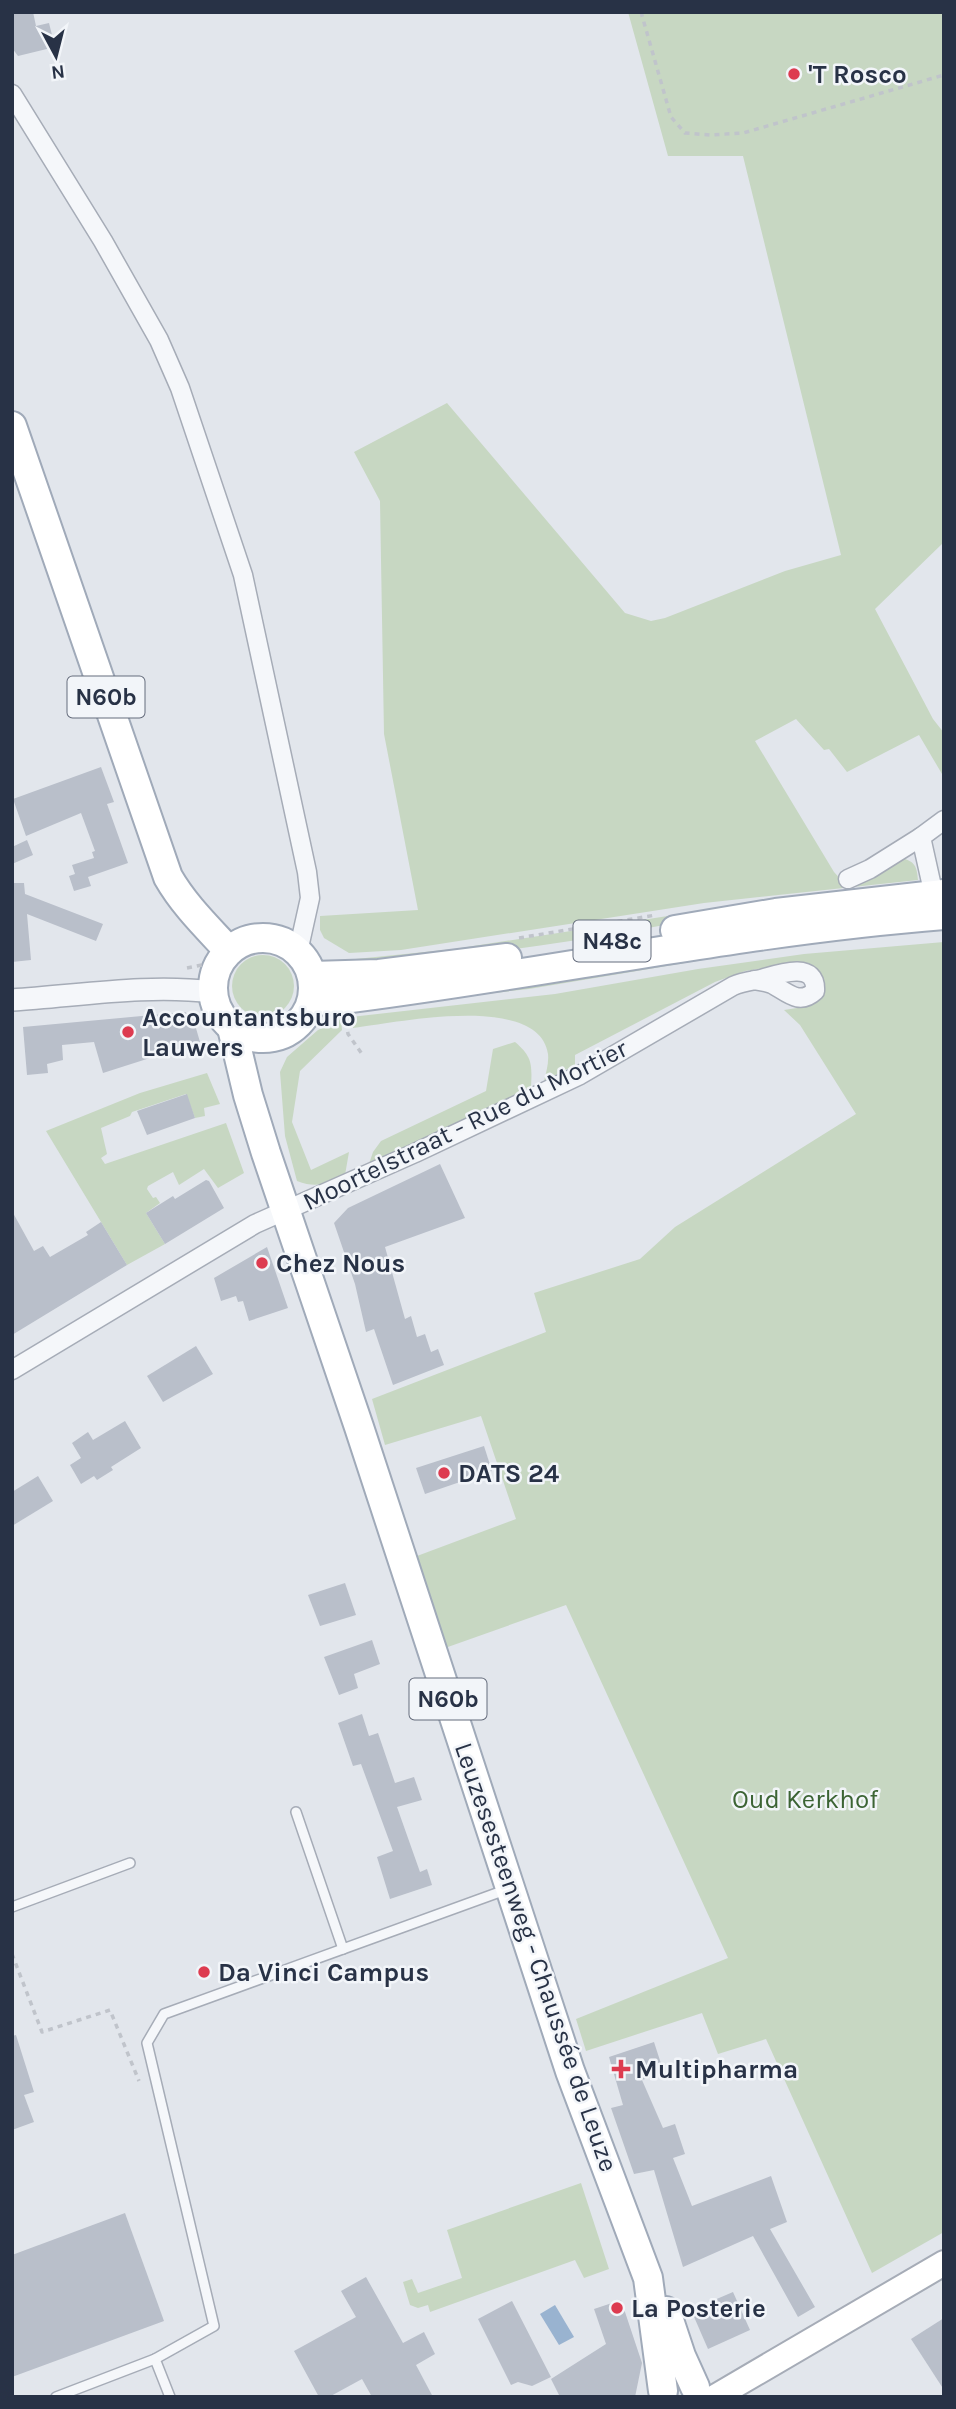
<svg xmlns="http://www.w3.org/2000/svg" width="956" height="2409" viewBox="0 0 956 2409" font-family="Karla,sans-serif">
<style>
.green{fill:#c7d7c2}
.water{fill:#99b3d0}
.building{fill:#b9bfca}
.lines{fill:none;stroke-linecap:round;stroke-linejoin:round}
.service-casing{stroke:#a6acb7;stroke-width:12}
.minor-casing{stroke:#a6acb7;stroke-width:21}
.tertiary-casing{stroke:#a6acb7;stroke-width:24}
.secondary-casing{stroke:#a6acb7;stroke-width:28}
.primary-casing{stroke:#a0aab9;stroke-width:32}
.path{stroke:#c0c4cb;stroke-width:3.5;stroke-dasharray:5 5;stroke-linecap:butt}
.service{stroke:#f5f7fa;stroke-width:9}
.minor{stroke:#f5f7fa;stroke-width:18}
.tertiary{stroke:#f5f7fa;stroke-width:21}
.secondary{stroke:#fff;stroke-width:24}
.primary{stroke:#fff;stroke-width:28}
.poi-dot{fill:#dd3b50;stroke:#f2f5f9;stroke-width:2.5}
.labels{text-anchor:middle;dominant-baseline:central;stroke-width:5;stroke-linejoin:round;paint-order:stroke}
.shield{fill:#f2f5f9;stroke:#656c7c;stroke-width:2}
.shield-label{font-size:24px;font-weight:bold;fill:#283246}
.poi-label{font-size:26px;font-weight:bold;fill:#283246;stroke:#f2f5f9;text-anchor:start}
.street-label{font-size:26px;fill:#283246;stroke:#f2f5f9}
.park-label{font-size:26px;fill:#3c6434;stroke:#f2f5f9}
</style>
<rect width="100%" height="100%" fill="#e2e6ec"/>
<!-- green -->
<g class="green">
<path d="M628 12H944V542L875 609 933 719 944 733V773L942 774 919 735 847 772 829 749 824 750 796 719 755 741 834 872 844 883 901 858C915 861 917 867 918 880L704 903 401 950 349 953 324 938 320 930V916L418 910 384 734 380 501 354 452 447 403 625 613 651 621 665 618 785 571 841 555 743 156H668Z"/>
<path d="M775 902C633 935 492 954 347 969L346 960 454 949 713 909Z"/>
<polygon points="838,932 847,939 727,956 529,989 351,1009"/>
<path d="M944 942V2232L872 2273 766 2039 718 2054 702 2013 586 2051 576 2019 728 1958 566 1605 445 1648 417 1556 516 1519 481 1416 385 1445 372 1399 546 1332 534 1293 640 1259 675 1227 856 1114 800 1025 784 1010 803 1007 819 997 794 963 745 971 715 982 575 1055V1065L544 1081C546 1073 549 1063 548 1054 539 992 394 1023 353 1028L351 1017 555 994 698 969 804 954Z"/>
<circle cx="263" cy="986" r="31"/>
<path d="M341 1019 342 1030 300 1071 292 1122 311 1170 349 1152 345 1175C327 1183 318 1189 297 1181L285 1136 280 1072 287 1057 318 1030Z"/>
<path d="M515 1042C533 1057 532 1065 531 1088L369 1164 373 1152 381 1141 486 1091 493 1049Z"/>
<polygon points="207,1073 220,1104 204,1108 205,1116 195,1118 186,1094 132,1112 130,1116 101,1128 107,1154 101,1158 105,1164 226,1123 244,1173 218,1188 204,1169 179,1185 173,1172 148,1186 147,1189 153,1198 156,1197 160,1203 146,1213 165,1244 127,1265 46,1131 140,1093"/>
<polygon points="581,2183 609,2269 584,2278 575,2260 430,2312 428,2305 418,2308 410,2305 403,2282 412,2279 418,2293 462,2278 447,2230"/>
</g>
<!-- water -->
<polygon class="water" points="555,2305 574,2337 559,2345 540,2314"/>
<!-- building -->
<g class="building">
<polygon points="12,12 33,12 36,26 49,23 55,47 18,56 12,48"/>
<polygon points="101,767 114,802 107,804 128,863 88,877 91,886 74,891 69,876 75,874 72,865 94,858 92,852 95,851 81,813 26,836 13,799"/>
<polygon points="27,840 33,855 12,864 12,847"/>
<polygon points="12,883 24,883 25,894 103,924 96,941 27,914 31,960 12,962"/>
<polygon points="185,1012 193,1018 200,1042 103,1073 94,1042 62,1045 63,1060 47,1064 48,1073 27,1075 23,1027"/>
<polygon points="187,1094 195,1118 147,1135 137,1111"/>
<polygon points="440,1164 465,1218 385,1247 405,1319 411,1316 417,1337 425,1334 431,1352 438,1349 444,1365 393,1385 374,1329 366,1332 355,1284 334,1223 348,1208"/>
<polygon points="206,1180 209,1181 224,1208 165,1244 146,1213 173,1196 175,1199"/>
<polygon points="12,1211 34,1251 43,1246 50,1257 88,1235 86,1232 101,1222 127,1265 12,1335"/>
<polygon points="267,1247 288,1308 249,1321 243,1301 238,1302 236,1296 221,1301 214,1278"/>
<polygon points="196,1346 213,1374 163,1402 147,1376"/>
<polygon points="125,1421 141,1448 111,1467 113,1470 97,1480 94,1476 81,1484 70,1465 81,1458 72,1443 88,1432 93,1440"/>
<polygon points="484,1446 492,1471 425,1494 416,1468"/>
<polygon points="38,1476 53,1501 12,1526 12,1492"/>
<polygon points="345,1583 356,1615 320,1626 308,1595"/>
<polygon points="372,1640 380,1664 354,1674 358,1688 339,1695 324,1657"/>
<polygon points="362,1714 369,1736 378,1733 395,1783 414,1777 422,1800 397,1807 420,1872 427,1869 432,1885 390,1899 377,1857 393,1851 361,1764 353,1766 338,1723"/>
<polygon points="16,2035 34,2092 24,2095 34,2122 12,2130 12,2036"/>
<polygon points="654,2042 664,2073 642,2080 663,2128 675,2124 685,2154 673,2158 692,2206 771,2176 787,2222 770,2229 815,2307 798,2317 753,2236 683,2267 654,2170 634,2174 611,2108 623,2105 609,2057"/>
<polygon points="125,2213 164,2321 12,2377 12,2255"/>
<polygon points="366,2277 403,2343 424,2332 435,2354 416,2365 433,2397 372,2397 362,2379 329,2397 319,2397 294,2351 356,2317 341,2291"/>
<polygon points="733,2292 750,2330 708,2349 691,2310"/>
<polygon points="621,2300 642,2363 635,2397 560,2397 551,2379 606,2344 594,2309"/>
<polygon points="512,2301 551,2377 532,2386 518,2382 511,2385 478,2319"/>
<polygon points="944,2318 944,2390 911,2339"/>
</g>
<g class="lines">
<defs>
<g id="service">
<polyline points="296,1812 343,1949"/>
<polyline points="12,1907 130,1863"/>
<polyline points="56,2397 155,2359"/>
<polyline points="170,2397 155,2359 214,2326 147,2043 164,2014 508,1889"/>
</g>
<g id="minor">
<polyline points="12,94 103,241 159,340 180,388 243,575 307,872 310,898 298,952"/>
<polyline points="848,879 870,869 921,837"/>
<polyline points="939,901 931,882 921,837 944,820"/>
<path d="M12 1370 255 1224 415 1153 580 1075 733 986C742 982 751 981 761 979 778 974 817 960 815 991 799 1006 787 992 772 984 766 982 761 981 754 980"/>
</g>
<path id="tertiary" d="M12 1000C78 996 146 984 212 992"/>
<polyline id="secondary" points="715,2397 944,2263"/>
<g id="primary">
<path d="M12 426 168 877C184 905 207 927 229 951"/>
<polyline points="675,930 776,913 944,894"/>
<circle cx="263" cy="988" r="50"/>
<polyline points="312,976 379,974 507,958"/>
<path d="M312 1001 336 1000C539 975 740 931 944 915"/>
<polyline points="232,1028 248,1095 266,1153 359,1427 570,2071 648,2278 663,2391"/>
<polyline points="666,2311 681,2356 695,2387"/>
</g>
</defs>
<!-- service casing -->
<use href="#service" class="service-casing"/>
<!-- minor casing -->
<use href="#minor" class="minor-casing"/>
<!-- tertiary casing -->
<use href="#tertiary" class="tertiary-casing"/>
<!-- secondary casing -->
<use href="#secondary" class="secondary-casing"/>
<!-- primary casing -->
<use href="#primary" class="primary-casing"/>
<!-- path -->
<g class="path">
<polyline points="641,12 671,117 685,133 710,135 743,133 944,75"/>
<polyline points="519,938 656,915"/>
<polyline points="187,968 207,964"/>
<polyline points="346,1022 348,1034 362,1054"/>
<polyline points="12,1954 42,2032 110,2010 139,2081"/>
</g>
<!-- service -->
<use href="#service" class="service"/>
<!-- minor -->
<use href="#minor" class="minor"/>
<!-- tertiary -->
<use href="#tertiary" class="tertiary"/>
<!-- secondary -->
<use href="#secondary" class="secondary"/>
<!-- primary -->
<use href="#primary" class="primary"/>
</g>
<!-- markers -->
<g class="poi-dot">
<circle cx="794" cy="74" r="7"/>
<circle cx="128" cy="1032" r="7"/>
<circle cx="262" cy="1263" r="7"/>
<circle cx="444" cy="1473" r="7"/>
<circle cx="204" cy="1972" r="7"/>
<path d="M617.5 2058.5h7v7h7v7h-7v7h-7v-7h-7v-7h7z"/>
<circle cx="617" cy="2308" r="7"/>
</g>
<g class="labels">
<!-- shield labels -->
<g class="shield">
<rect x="67.5" y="676.5" width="77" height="41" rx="5"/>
<rect x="573.5" y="920.5" width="77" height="41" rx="5"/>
<rect x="409.5" y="1678.5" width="77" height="41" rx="5"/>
</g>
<g class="shield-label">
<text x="106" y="697">N60b</text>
<text x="612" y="941">N48c</text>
<text x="448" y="1699">N60b</text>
</g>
<!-- poi labels -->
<g class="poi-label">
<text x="808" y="74">'T Rosco</text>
<text x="142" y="1017">Accountantsburo<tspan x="142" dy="30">Lauwers</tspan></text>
<text x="276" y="1263">Chez Nous</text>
<text x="458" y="1473">DATS 24</text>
<text x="218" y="1972">Da Vinci Campus</text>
<text x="635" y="2069">Multipharma</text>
<text x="631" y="2308">La Posterie</text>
</g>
<!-- street labels -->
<g class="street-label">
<text transform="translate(465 1125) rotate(-26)">Moortelstraat - Rue du Mortier</text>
<text transform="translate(536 1957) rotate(71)">Leuzesesteenweg - Chaussée de Leuze</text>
</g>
<!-- park labels -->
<g class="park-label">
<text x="805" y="1799">Oud Kerkhof</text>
</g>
</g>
<!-- border -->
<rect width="956" height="2409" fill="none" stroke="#283246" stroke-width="28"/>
<!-- north arrow -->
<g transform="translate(56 56) rotate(173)" stroke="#f2f5f9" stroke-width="5" paint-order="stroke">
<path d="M0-5L12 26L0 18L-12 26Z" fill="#283246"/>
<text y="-10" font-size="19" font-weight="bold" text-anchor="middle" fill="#283246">N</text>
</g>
</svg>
